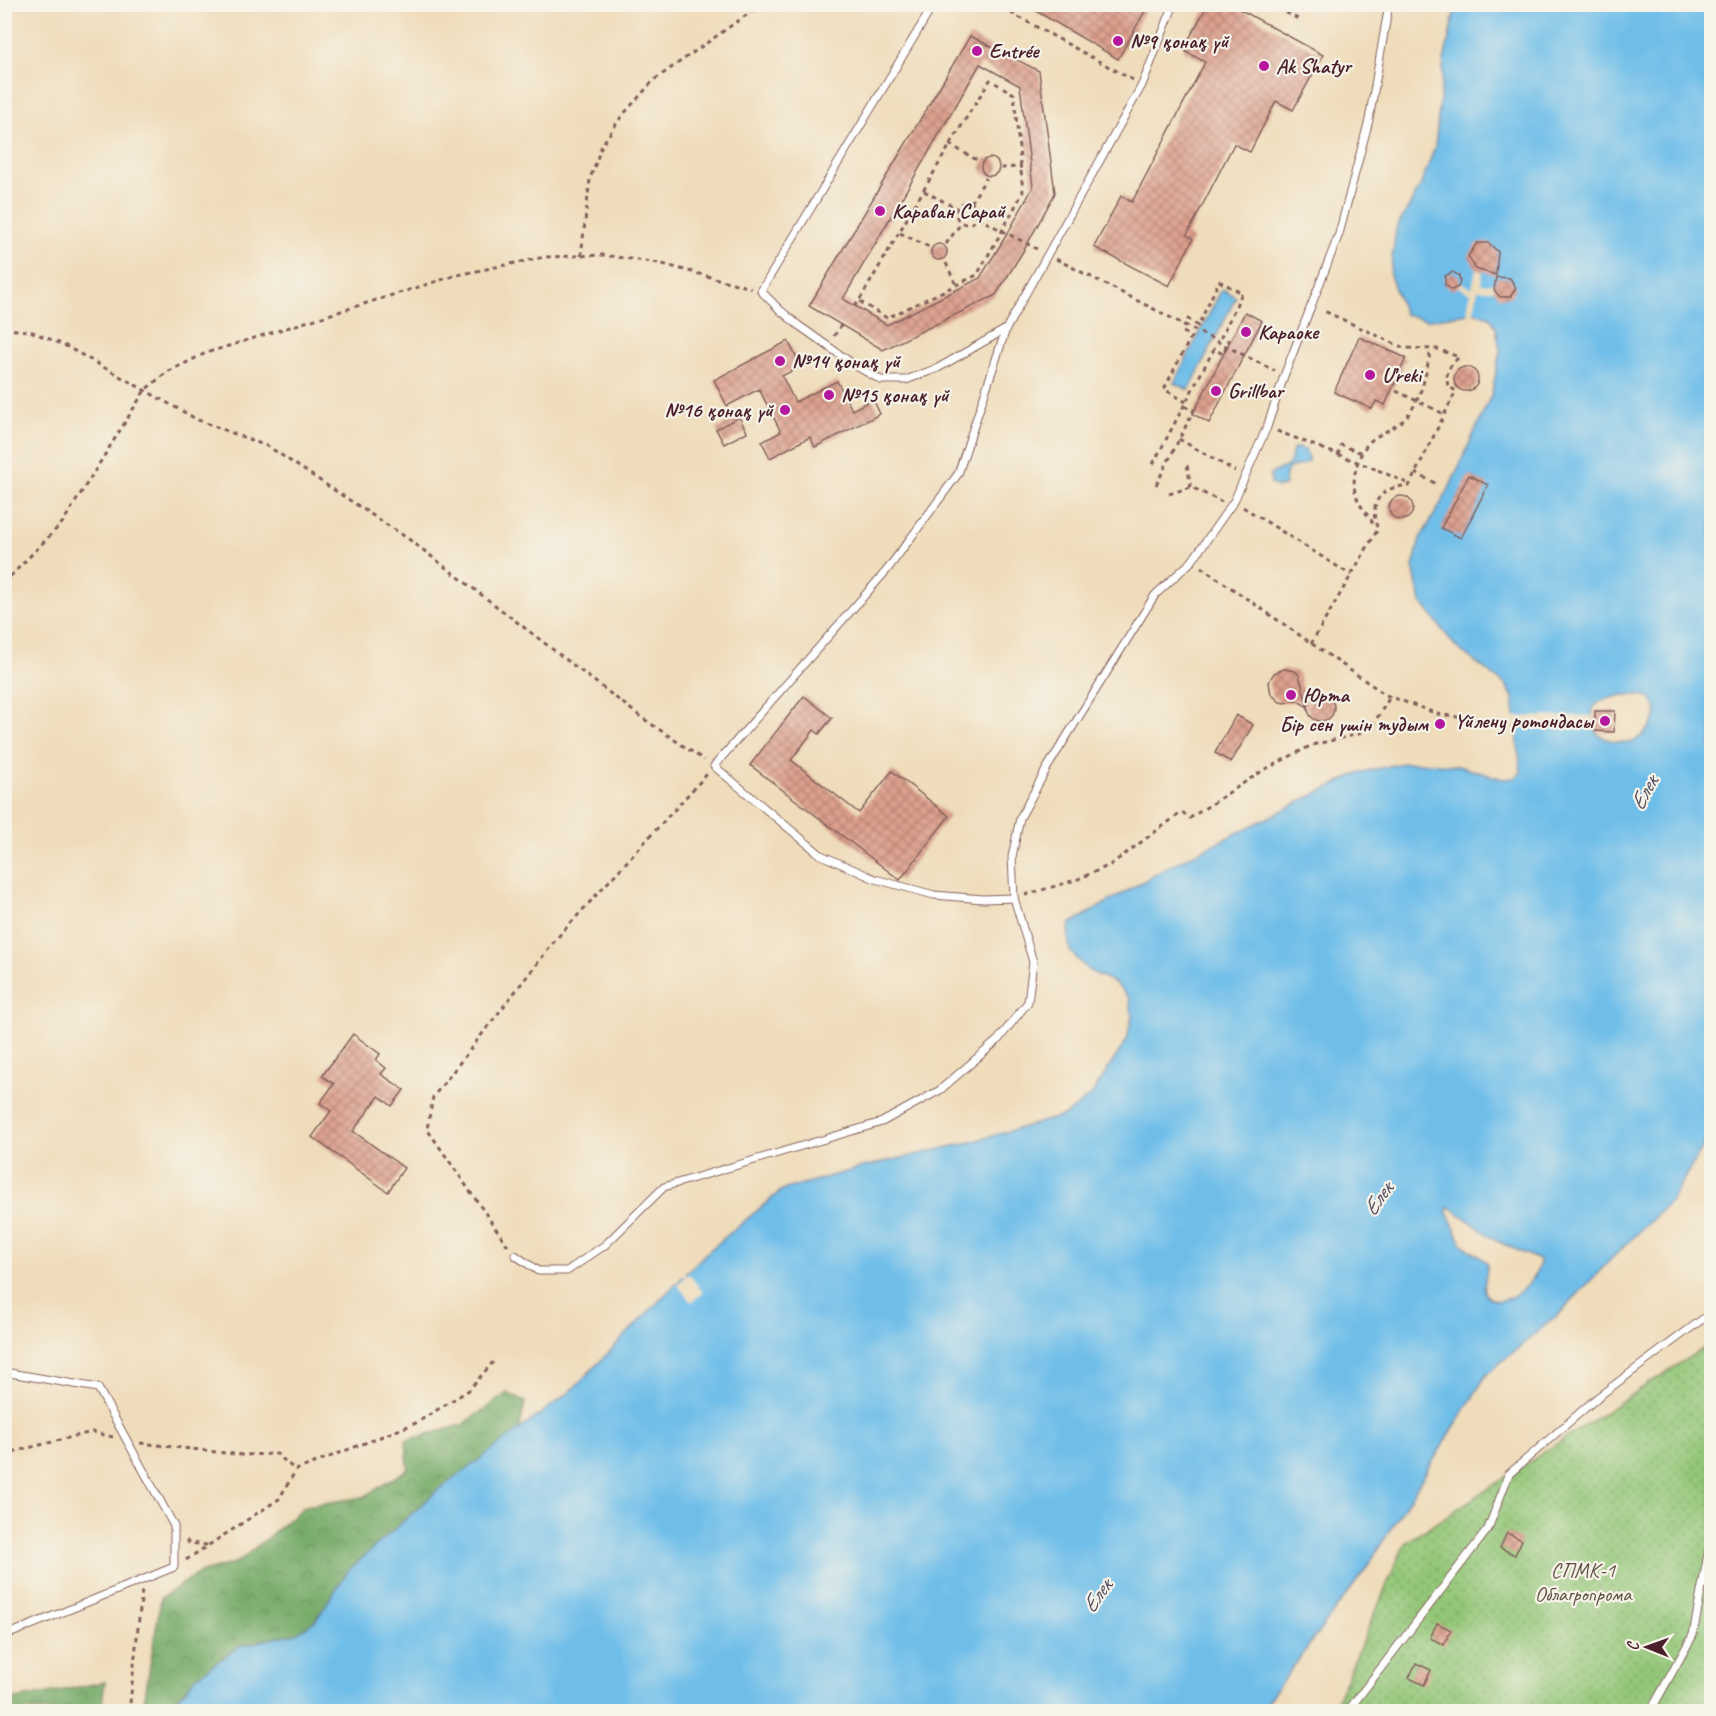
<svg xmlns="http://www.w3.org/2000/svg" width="1716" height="1716" viewBox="0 0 1716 1716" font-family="Caveat,sans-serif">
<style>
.grass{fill:url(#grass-dots);stroke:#6e7251;stroke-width:1.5}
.forest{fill:url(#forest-crowns);stroke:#60654a;stroke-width:1.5}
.water{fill:#6ebee9;stroke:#5c6e8a;stroke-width:1.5;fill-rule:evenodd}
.pier{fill:#efdcba}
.building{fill:url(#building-cross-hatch);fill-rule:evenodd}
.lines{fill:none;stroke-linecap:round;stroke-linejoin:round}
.lane-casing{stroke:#84615d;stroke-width:9}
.path{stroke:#84615d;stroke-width:3;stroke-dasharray:4.5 4.5;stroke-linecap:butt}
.lane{stroke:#fff;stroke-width:7}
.path-bridge{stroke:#84615d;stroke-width:3;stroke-dasharray:4.5 4.5;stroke-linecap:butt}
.poi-dot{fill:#b5179e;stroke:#f7f3e8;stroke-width:2}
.labels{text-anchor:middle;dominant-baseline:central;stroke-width:4.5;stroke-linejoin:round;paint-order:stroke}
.poi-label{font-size:21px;font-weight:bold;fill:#4a1f2b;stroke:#f7f3e8;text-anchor:start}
.park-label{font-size:21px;fill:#605142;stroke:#f7f3e8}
.water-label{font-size:22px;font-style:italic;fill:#554f64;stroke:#f7f3e8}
</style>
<defs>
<pattern id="grass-dots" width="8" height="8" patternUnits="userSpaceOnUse" patternTransform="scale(1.5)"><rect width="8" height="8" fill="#93c677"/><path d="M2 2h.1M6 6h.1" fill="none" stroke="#7aa062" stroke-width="1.8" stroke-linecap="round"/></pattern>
<pattern id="forest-crowns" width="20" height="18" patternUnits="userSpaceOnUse" patternTransform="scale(1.5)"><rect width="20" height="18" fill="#76ab68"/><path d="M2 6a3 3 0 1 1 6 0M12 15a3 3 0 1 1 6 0" fill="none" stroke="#638b56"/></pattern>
<pattern id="building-cross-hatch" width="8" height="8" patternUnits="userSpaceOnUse" patternTransform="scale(1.5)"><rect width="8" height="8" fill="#dda08e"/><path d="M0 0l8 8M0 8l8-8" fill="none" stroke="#b58274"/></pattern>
</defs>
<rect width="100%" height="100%" fill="#f7f3e8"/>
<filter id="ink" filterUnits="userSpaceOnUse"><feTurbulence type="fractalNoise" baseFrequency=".0167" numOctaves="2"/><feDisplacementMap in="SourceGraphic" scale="12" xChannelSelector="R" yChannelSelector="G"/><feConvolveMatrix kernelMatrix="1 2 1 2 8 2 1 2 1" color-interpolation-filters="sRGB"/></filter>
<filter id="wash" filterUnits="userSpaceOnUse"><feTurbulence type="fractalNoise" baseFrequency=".008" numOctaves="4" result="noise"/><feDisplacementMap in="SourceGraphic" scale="24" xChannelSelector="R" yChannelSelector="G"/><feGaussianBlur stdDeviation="1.35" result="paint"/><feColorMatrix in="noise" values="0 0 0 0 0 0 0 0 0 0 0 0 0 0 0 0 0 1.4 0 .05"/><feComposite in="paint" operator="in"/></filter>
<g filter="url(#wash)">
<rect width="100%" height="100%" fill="#efdcba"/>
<!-- grass -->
<polygon class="grass" points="1711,1343 1711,1711 1332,1712 1405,1543"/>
<!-- forest -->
<g class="forest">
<polygon points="507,1393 525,1402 519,1431 437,1491 348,1571 316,1620 297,1633 240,1646 195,1678 167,1711 146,1711 144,1702 161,1598 199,1573 238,1562 305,1506 364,1497 408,1469 406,1440 462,1425"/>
<polygon points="105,1682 101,1711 5,1711 5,1701"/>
</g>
<!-- water -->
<g class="water">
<path d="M1456 5H1711V1126L1702 1149 1670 1202 1613 1257 1560 1313 1487 1374 1365 1570 1260 1711 167 1712 195 1678 240 1646 297 1633 316 1620 348 1571 437 1491 571 1391 705 1254 782 1190 863 1167 971 1142 1066 1115 1092 1094 1127 1040 1132 1016 1129 998 1115 983 1089 971 1070 951 1068 935 1070 924 1168 867 1358 773 1403 763H1431L1458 766 1503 779 1514 778 1521 773 1513 697 1506 685 1456 647 1421 602 1413 567 1420 539 1447 493 1492 393 1500 351 1496 327 1490 317 1474 312 1426 320 1404 314 1390 275 1396 229 1420 187 1435 147 1444 61ZM1624 695C1633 695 1645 693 1652 701 1666 715 1643 738 1630 743 1614 742 1590 739 1592 717 1592 713 1593 707 1597 704 1603 698 1616 697 1624 695ZM1450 1207 1495 1240 1539 1260C1543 1276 1509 1306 1494 1300 1476 1294 1489 1275 1487 1262L1462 1244 1447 1212V1209Z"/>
<polygon points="1222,289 1236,297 1189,390 1174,383"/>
<path d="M1297 448 1305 450 1308 457V461C1301 468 1294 464 1287 470L1284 486 1278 487 1271 484 1270 475C1285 462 1289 476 1293 449Z"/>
</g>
<!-- pier -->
<g class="pier">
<polygon points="1476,269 1483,271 1481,284 1495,283 1494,290 1478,290 1473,316 1467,316 1470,293 1458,287 1460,282 1472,288"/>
<polygon points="1592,716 1592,724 1513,726 1512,717"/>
<polygon points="685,1273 687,1276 689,1274 703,1293 691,1302 677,1284 685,1278 683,1274"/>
</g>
<g id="blocks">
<!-- building -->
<g class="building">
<polygon points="1024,4 1149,4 1118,59"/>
<polygon points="1208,4 1230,4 1323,55 1293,110 1276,101 1250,152 1234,144 1187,235 1193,239 1169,286 1094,247 1121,196 1132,202 1205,62 1183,50"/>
<path d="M970 36 1039 71 1055 193 1025 248 996 295 883 350 809 306ZM980 64 1020 86 1033 187 1009 231 980 278 887 325 843 299Z"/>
<circle cx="990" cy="167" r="9"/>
<polygon points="1477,243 1489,243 1498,252 1496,275 1476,269 1468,256"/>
<circle cx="939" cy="252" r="8"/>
<polygon points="1453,272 1459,276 1460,282 1458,287 1452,290 1445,285 1445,276"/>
<polygon points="1496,277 1510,278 1516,288 1510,297 1500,297 1494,290"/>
<polygon points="1245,312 1262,321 1209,423 1193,414"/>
<polygon points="1359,337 1406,358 1385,405 1376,401 1372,409 1334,392"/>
<polygon points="788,341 801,366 782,376 795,402 837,381 852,410 873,399 880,414 815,447 810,437 770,458 762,442 781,432 759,389 727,406 714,380"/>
<circle cx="1466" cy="379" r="12"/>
<polygon points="739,417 747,432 724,444 716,429"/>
<polygon points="1469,475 1488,485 1461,538 1441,528"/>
<circle cx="1401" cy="508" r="12"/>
<polygon points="1284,669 1295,671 1299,675 1308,707 1296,700 1285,703 1280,702 1271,694 1269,683 1271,678 1274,673"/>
<circle cx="1321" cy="708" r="13"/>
<polygon points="804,696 832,718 819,734 814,730 791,760 859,813 892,771 949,816 900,880 750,765"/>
<polygon points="1595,711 1615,711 1614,732 1595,731"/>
<polygon points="1236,715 1253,725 1231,762 1215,753"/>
<polygon points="353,1034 380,1054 376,1060 386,1068 381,1074 404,1090 392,1106 379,1096 353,1131 404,1168 388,1192 312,1137 331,1111 320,1103 334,1084 322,1076"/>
<polygon points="1507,1533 1522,1540 1515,1555 1500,1548"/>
<polygon points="1437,1623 1451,1630 1444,1645 1430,1638"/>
<polygon points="1416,1663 1431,1670 1424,1685 1409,1678"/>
</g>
</g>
</g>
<g filter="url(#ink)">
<use href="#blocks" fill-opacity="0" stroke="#84615d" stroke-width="1.5"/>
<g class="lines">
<defs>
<g id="lane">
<polyline points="934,4 761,291 780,310 798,325 856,366 881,380 906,380 938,368 1006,329 1142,85 1174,4"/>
<polyline points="1006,329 958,474 887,570 714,766 821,855 875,879 934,895 983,899 1014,898"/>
<polyline points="515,1255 538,1271 567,1271 605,1245 664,1187 882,1122 940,1090 998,1040 1028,1002 1033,962 1014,898 1012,857 1020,818 1047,768 1155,595 1192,561 1234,501 1267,427 1284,376 1339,234 1369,120 1389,4"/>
<polyline points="4,1372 98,1388 174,1526 174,1567 4,1636"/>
<polyline points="1347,1712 1488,1529 1509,1474 1598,1397 1712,1312"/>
<polyline points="1650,1712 1693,1635 1712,1533"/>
</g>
</defs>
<!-- lane casing -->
<use href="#lane" class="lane-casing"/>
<!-- path -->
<g class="path">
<polyline points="995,4 1133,80"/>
<polyline points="1270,4 1300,20"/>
<polyline points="949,144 980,162"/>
<polyline points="1001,168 1022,167"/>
<polyline points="924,191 956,208"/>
<circle cx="967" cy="213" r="11"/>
<polyline points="971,203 986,178"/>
<polyline points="978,218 1037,249"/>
<polyline points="900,233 929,247"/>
<polyline points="946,244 962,222"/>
<polyline points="581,256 590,179 602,145 621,117 654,80 762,4"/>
<polyline points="1056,259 1275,371"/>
<polyline points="946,263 956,285"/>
<path d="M854 306 859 301C903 227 944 152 990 80L1014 94 1023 192 1002 231 977 275 887 318 859 301"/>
<polyline points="4,329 30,331 64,345 198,420 269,447 410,540 641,717 704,760"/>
<polyline points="834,336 841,325"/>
<polyline points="1430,407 1444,414"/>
<polyline points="1277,431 1321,448"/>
<polyline points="1179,439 1235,471"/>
<polyline points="1338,455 1341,445 1362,453"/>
<polyline points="1153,464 1214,349 1223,354 1229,341 1221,337 1242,293 1219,281 1198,326 1188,319 1182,331 1191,337 1164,389 1186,402"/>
<polyline points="1187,465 1191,487"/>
<polyline points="1378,470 1409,484"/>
<polyline points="1415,473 1439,485"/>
<polyline points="1156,485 1194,410 1184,406"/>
<polyline points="1169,494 1191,487 1222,502"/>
<polyline points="1243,507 1351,575"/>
<path d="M1373 523C1367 514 1359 505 1356 495 1350 479 1359 449 1373 439 1386 430 1401 426 1410 412 1423 394 1426 371 1431 350"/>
<polyline points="1201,567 1386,695 1438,714 1491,722"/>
<polyline points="4,583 63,522 145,390 167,372 206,353 457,275 545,257 602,255 659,263 751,288"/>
<path d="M1311 644 1378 529C1367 503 1382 485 1409 486L1456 391 1448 386C1445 371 1449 367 1459 357L1437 349 1404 348 1322 310"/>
<polyline points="1025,895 1076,880 1110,865 1182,812 1190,818 1262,771 1312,745 1359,734 1372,726 1390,697"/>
<polyline points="508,1246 427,1129 433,1097 557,938 707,774"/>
<polyline points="140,1443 242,1455 277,1454 295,1470"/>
<polyline points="4,1454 92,1432 113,1437"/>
<polyline points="186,1540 189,1543 208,1545"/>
<polyline points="186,1560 279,1499 296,1470 416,1423 469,1390 493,1362"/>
<polyline points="130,1703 142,1590"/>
</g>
<!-- lane -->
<use href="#lane" class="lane"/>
<!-- path-bridge -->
<g class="path-bridge">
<polyline points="1396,391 1430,407"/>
<polyline points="1321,448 1378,470"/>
</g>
</g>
</g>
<!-- markers -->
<g class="poi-dot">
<circle cx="1118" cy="41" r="6"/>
<circle cx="977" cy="51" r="6"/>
<circle cx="1264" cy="66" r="6"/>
<circle cx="880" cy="211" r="6"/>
<circle cx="1246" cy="332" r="6"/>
<circle cx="780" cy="361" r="6"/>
<circle cx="1370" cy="375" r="6"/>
<circle cx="1216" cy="391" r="6"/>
<circle cx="829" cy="395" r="6"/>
<circle cx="785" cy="410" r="6"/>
<circle cx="1291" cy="695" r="6"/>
<circle cx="1605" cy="721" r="6"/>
<circle cx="1440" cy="724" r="6"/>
</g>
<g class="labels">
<!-- poi labels -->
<g class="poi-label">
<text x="1130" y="41">№9 қонақ үй</text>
<text x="989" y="51">Entrée</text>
<text x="1276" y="66">Ak Shatyr</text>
<text x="892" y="211">Караван Сарай</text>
<text x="1258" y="332">Караоке</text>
<text x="792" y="361">№14 қонақ үй</text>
<text x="1382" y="375">U’reki</text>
<text x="1228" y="391">Grillbar</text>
<text x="841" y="395">№15 қонақ үй</text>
<text x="773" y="410" text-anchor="end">№16 қонақ үй</text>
<text x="1303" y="695">Юрта</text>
<text x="1593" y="721" text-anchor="end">Үйлену ротондaсы</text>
<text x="1428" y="724" text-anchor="end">Бір сен үшін тудым</text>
</g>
<!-- park labels -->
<g class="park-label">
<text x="1583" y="1570">СПМК-1<tspan x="1583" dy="24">Облагропрома</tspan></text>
</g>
<!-- water labels -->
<g class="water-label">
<text transform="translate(1644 793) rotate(-62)">Елек</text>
<text transform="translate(1378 1199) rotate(-55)">Елек</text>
<text transform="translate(1097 1596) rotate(-55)">Елек</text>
</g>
</g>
<!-- margin -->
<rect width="1716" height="1716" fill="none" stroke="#f7f3e8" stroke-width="24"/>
<!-- north arrow -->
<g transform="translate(1647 1647) rotate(271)" stroke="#f7f3e8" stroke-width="4.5" paint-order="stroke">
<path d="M0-4.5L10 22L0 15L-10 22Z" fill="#4a1f2b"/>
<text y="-9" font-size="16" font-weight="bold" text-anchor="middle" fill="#4a1f2b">С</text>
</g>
</svg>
